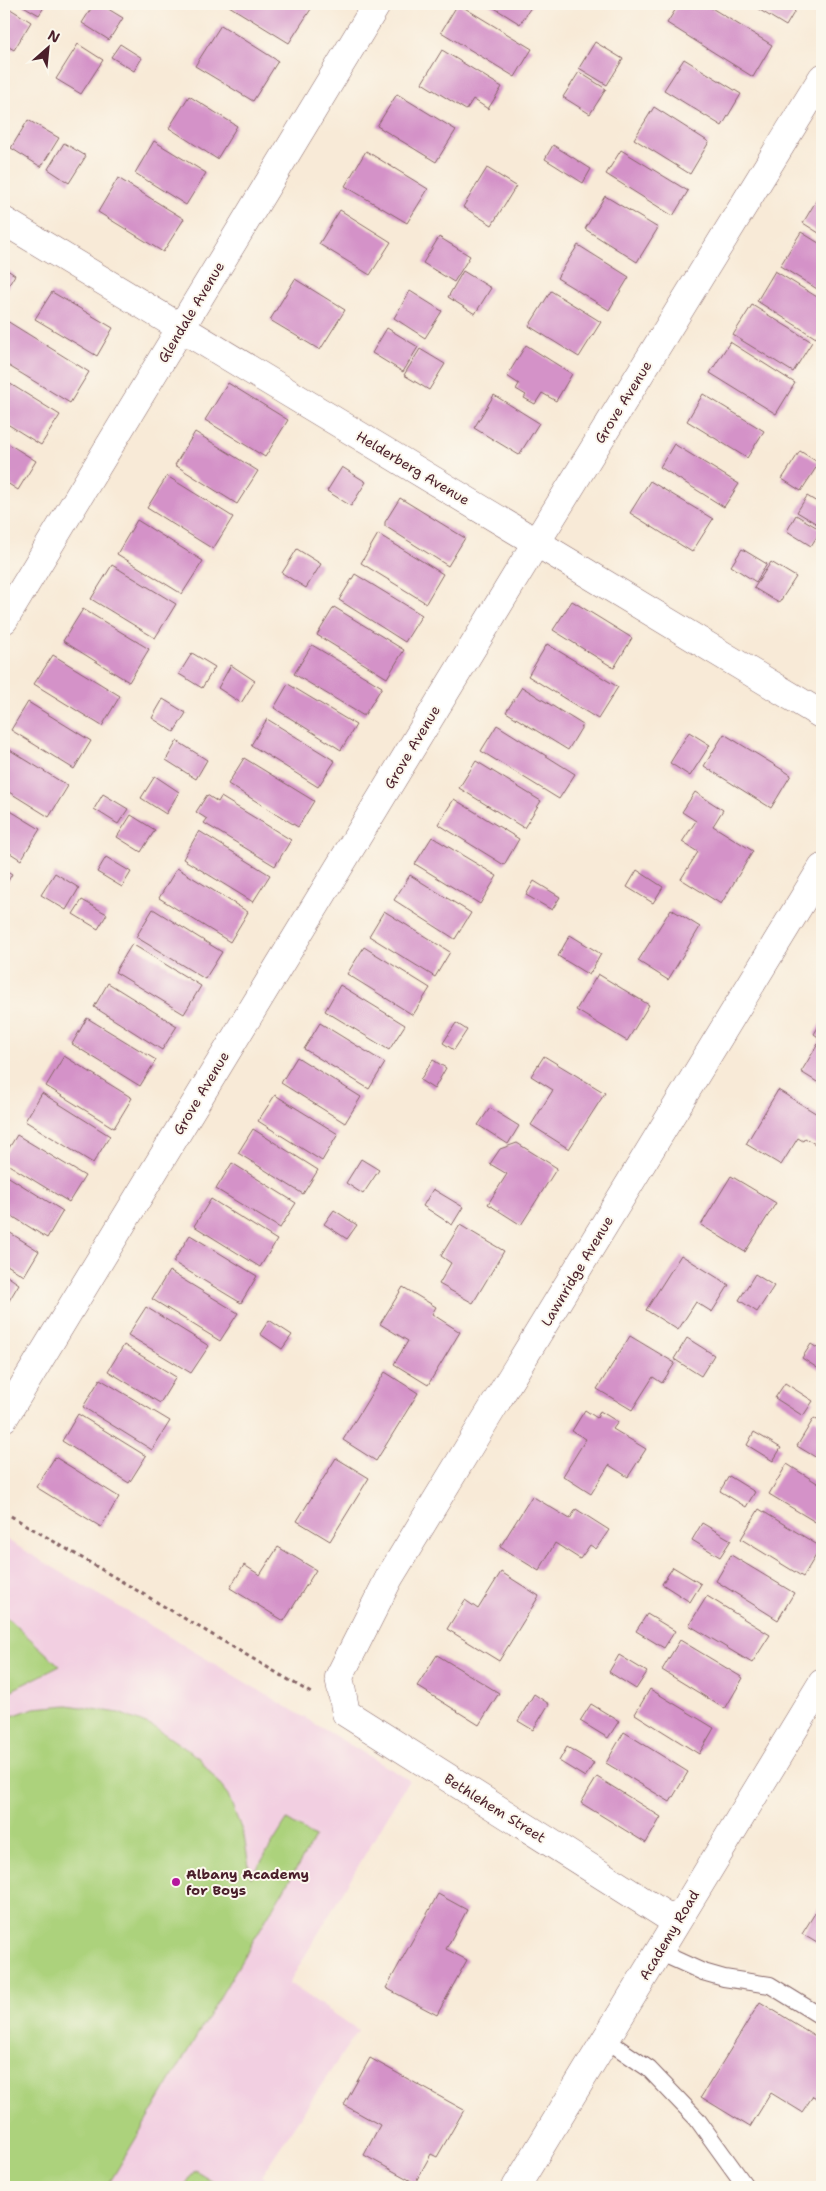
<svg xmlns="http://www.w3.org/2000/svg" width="826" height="2191" viewBox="0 0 826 2191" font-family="'Shantell Sans',sans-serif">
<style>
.built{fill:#f2cfe1}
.green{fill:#acd27c;stroke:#7b7854}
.building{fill:#d492c8}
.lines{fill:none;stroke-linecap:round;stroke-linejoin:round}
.service-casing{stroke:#876667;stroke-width:18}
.minor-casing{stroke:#876667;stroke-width:29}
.tertiary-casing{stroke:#876667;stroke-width:29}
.path{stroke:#876667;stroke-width:3;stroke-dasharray:4 4;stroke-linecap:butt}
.service{stroke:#fff;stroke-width:16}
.minor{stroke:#fff;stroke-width:28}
.tertiary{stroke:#fff;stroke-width:28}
.poi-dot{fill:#b5179e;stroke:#fbf7ec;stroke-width:2}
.labels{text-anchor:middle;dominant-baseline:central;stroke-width:4;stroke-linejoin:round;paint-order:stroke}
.street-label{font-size:14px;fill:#4a1f2b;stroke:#fbf7ec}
.poi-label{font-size:14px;font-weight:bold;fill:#4a1f2b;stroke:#fbf7ec;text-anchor:start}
</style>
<rect width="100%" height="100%" fill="#fbf7ec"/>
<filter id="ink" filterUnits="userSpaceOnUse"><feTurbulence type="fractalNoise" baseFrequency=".02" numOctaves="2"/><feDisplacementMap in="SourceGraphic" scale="10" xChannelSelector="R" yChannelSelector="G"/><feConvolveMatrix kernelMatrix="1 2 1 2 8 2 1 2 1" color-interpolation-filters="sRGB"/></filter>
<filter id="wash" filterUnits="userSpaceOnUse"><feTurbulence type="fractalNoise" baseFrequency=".0096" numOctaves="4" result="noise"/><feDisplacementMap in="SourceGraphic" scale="20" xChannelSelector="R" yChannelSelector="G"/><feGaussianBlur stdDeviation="1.12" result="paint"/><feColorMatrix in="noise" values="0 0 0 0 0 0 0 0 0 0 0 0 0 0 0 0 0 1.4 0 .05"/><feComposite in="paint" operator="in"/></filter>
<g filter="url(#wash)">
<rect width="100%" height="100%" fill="#f8ead7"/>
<!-- built -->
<polygon class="built" points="4,1538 409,1780 289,1983 358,2030 261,2176 278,2187 4,2187"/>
<!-- green -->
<g class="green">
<polygon points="4,1615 60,1666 4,1694"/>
<polygon points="68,1705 119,1713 156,1728 199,1758 228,1795 244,1836 251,1878 287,1820 315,1837 107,2187 4,2187 4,1719 34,1708"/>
<polygon points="195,2170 223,2187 184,2187"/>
</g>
<g id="blocks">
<!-- building -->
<g class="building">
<polygon points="20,4 46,4 39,15"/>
<polygon points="94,4 100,4 123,18 109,40 82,23"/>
<polygon points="230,4 303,4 311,9 289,43 229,6"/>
<polygon points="458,4 532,49 515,77 441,32"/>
<polygon points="488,4 533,4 520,24"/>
<polygon points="679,4 705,4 772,45 753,77 667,23"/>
<polygon points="750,4 799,4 786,26"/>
<polygon points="4,5 31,22 14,50 4,44"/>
<polygon points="221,25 278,61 253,101 195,66"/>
<polygon points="595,42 623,59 607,85 579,68"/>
<polygon points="78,44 103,60 81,94 56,79"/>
<polygon points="120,44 142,58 134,71 111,57"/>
<polygon points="442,50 502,87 488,109 473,99 466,110 422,83"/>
<polygon points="684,59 741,94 722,126 664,90"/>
<polygon points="579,72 606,89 590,114 563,97"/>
<polygon points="397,94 456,130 436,162 377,126"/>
<polygon points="189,96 237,126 217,159 169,128"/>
<polygon points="654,107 709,142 690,174 634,139"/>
<polygon points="28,120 59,138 41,167 11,148"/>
<polygon points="154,141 206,173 186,205 135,173"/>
<polygon points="64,143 86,156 69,183 48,169"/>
<polygon points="553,145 591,169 583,183 545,159"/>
<polygon points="621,150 688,191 673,216 606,174"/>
<polygon points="366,151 428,189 407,223 345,186"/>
<polygon points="487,168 516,186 492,225 463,207"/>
<polygon points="118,178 184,219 163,252 98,212"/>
<polygon points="605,196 658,228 637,262 585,229"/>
<polygon points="819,196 822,198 822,235 803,223"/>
<polygon points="340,210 391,242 370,275 319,244"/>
<polygon points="801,232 822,245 822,292 780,266"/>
<polygon points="439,237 470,256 454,282 423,263"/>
<polygon points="578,245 629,277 609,310 557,278"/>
<polygon points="4,268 15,275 4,293"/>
<polygon points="463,271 491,288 475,314 448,297"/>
<polygon points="775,271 822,300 822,328 816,338 757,301"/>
<polygon points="295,279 345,310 320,350 270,320"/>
<polygon points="410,291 442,311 425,338 394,318"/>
<polygon points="551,291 601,322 579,357 529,326"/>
<polygon points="52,292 113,328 97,356 35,319"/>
<polygon points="752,305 812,342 793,372 733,335"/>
<polygon points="7,321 89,372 70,403 4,363 4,327"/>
<polygon points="387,328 418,347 403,372 372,353"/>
<polygon points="730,342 795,383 776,414 710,373"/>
<polygon points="526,345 572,374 556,401 542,393 535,404 524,398 526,395 516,389 519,384 507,376"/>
<polygon points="420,349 445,364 429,390 404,375"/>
<polygon points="4,380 60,415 41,445 4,422"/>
<polygon points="228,383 288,420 265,457 205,420"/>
<polygon points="703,394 764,431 747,458 687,421"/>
<polygon points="494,395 539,423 519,455 474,428"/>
<polygon points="195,432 258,471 237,504 175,465"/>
<polygon points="4,441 36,461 18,490 4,481"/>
<polygon points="674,444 739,484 724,507 660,467"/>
<polygon points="800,451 819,463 801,491 782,479"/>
<polygon points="342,467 366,482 351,506 327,491"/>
<polygon points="167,476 233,517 213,549 147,508"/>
<polygon points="650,481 713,519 692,552 630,513"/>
<polygon points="807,496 822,505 822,527 797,512"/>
<polygon points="400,498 465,538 448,566 385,526 385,522"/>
<polygon points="796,515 821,530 811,546 787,531"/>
<polygon points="137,520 203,561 182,594 117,554"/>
<polygon points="378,534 443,574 426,603 361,563"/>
<polygon points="297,549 321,564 306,588 282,573"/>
<polygon points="742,549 767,564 756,582 731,566"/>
<polygon points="771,562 796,577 779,603 754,588"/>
<polygon points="112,565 176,604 155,638 91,599"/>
<polygon points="355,574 422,615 405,642 339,600"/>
<polygon points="572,601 632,638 614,668 553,630"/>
<polygon points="334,607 404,650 387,678 317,635"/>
<polygon points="83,609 149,649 129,682 63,641"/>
<polygon points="547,644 618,687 598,719 528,676"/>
<polygon points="312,645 382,687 364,716 294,674"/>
<polygon points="192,653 215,667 202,688 179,674"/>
<polygon points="53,655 120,696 102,726 34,684"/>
<polygon points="231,665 255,681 241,703 218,688"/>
<polygon points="288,684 356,725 341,750 274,708"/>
<polygon points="522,687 583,725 568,750 506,712"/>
<polygon points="163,699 186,713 174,732 152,718"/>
<polygon points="28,702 91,741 74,769 11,730"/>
<polygon points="267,719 335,761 318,787 251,745"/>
<polygon points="497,725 575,774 559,799 481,751"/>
<polygon points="689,732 710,745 690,776 670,763"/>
<polygon points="724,734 791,775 771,808 704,766"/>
<polygon points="177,741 207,760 196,779 166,760"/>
<polygon points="5,747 68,786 49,817 4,789"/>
<polygon points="244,758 314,801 298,827 228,784"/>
<polygon points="476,761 541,801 524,828 459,788"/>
<polygon points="155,776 179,792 166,814 141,798"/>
<polygon points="695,792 723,810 713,826 753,851 721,904 681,879 698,852 682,842 696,821 682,812"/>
<polygon points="103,794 128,809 118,824 94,809"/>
<polygon points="207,795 218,802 221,797 291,840 275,866 204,823 207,819 196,812"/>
<polygon points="454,799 519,839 504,865 438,824"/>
<polygon points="4,807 40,829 21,860 4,849"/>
<polygon points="131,815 155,830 141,852 117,837"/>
<polygon points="199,831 270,875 253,902 183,859"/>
<polygon points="432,837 497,876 480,904 415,864"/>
<polygon points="106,857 131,872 122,887 97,872"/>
<polygon points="177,868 248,912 230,942 159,898"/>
<polygon points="4,869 12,874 4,888"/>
<polygon points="637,870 663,887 653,903 627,887"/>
<polygon points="55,873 79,888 66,910 41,895"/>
<polygon points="410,875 471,913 455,939 394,900"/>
<polygon points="534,881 560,897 552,910 526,895"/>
<polygon points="82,900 107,914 98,929 73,914"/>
<polygon points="153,909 222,952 205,979 136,937"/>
<polygon points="671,909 700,927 668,980 638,961"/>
<polygon points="384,911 450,952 435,977 369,936"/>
<polygon points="570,935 601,954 589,975 558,956"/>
<polygon points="132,944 201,986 184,1014 115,972"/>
<polygon points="364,947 430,988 413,1015 347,974"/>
<polygon points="598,974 649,1005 627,1041 576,1010"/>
<polygon points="108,983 177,1026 162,1050 94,1007"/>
<polygon points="340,985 405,1025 389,1050 325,1011"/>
<polygon points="87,1018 156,1060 140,1086 72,1044"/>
<polygon points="822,1021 822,1085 801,1072 821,1039 814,1034"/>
<polygon points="320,1023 385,1063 369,1089 304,1049"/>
<polygon points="456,1023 467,1030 454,1050 443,1043"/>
<polygon points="64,1056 132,1098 114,1128 46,1086"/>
<polygon points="544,1056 605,1093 569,1149 531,1125 553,1090 531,1076"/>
<polygon points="297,1057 361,1097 345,1123 281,1083"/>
<polygon points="433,1060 446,1068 434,1089 420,1080"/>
<polygon points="778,1090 822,1117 822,1148 805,1138 803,1141 798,1138 781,1165 746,1144"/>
<polygon points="42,1093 110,1136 93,1163 25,1121"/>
<polygon points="275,1095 338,1134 322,1161 258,1121"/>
<polygon points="490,1108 519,1126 508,1144 478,1125"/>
<polygon points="253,1129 318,1170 303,1194 238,1153"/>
<polygon points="17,1135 85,1176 69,1202 4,1162 4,1156"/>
<polygon points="517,1143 557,1168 521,1225 488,1204 507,1174 490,1164 500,1149"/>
<polygon points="361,1159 379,1170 363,1194 346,1183"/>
<polygon points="232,1163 296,1203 280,1228 216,1189"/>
<polygon points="4,1174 63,1211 47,1238 4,1211"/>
<polygon points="731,1176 776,1203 745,1252 701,1225"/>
<polygon points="433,1189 463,1207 452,1225 423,1206"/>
<polygon points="211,1199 277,1240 260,1267 194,1226"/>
<polygon points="334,1210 357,1225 347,1239 324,1224"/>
<polygon points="460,1225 504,1251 473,1303 439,1284 451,1263 441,1256"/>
<polygon points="4,1229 39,1251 24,1276 4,1263"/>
<polygon points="190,1235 257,1276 241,1303 173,1262"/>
<polygon points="681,1255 729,1285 712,1312 696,1302 678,1330 646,1310"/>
<polygon points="169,1271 238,1313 220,1341 152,1299"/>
<polygon points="4,1274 19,1284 4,1309"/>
<polygon points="755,1274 774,1286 757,1312 739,1300"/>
<polygon points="403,1287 436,1307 432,1314 460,1332 428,1385 394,1364 408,1341 380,1324"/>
<polygon points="146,1307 209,1346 191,1373 128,1335"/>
<polygon points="269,1320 292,1335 282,1349 260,1334"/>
<polygon points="630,1336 675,1363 662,1383 653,1377 632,1410 597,1389"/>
<polygon points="687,1338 714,1355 701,1376 674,1359"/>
<polygon points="811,1344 822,1351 822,1371 802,1358"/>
<polygon points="124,1345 176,1377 160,1403 108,1371"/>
<polygon points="385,1372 418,1393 376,1461 343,1440"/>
<polygon points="100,1379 170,1421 152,1450 83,1407"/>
<polygon points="785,1383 813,1401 803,1416 775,1398"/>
<polygon points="585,1410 597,1418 600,1411 618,1422 613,1429 646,1449 628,1477 609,1465 591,1494 563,1476 586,1439 572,1431"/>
<polygon points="78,1414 146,1456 129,1483 62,1441"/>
<polygon points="814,1418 822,1423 822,1461 797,1446"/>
<polygon points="754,1432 781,1448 773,1461 747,1445"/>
<polygon points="55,1457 119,1497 101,1527 36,1487"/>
<polygon points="336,1458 369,1478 330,1541 297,1521"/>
<polygon points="787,1464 822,1486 822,1526 769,1494"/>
<polygon points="729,1476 755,1492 746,1507 720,1491"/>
<polygon points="532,1496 570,1519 576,1509 609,1530 596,1549 590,1545 580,1559 555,1543 539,1571 500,1547"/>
<polygon points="759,1509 821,1547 803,1577 741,1539"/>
<polygon points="702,1523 731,1540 720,1557 692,1540"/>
<polygon points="278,1547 316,1570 284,1621 230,1588 244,1565 260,1575"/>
<polygon points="731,1555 794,1593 778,1620 716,1581"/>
<polygon points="673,1567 701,1584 690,1602 662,1584"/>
<polygon points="501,1572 539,1596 499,1661 447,1629 465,1600 478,1609"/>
<polygon points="707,1596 770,1635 752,1663 689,1625"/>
<polygon points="647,1614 675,1631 664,1648 636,1631"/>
<polygon points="680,1640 743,1678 725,1709 662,1670"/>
<polygon points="437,1655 499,1693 479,1725 417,1686"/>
<polygon points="619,1655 647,1672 636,1689 609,1672"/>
<polygon points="650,1689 714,1728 699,1754 635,1714"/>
<polygon points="534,1694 549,1704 533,1730 518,1721"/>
<polygon points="591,1704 619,1721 608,1738 580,1721"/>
<polygon points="624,1732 688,1772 670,1802 606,1763"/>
<polygon points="567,1747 594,1763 585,1777 559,1761"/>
<polygon points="597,1777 661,1817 646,1843 581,1803"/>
<polygon points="438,1894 467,1910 446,1949 467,1960 437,2015 386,1988"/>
<polygon points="822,1902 822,1946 802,1934"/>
<polygon points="760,2002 822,2040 822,2101 813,2096 802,2112 771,2093 750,2127 701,2097"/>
<polygon points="370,2058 464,2110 437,2157 431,2154 415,2183 364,2155 380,2125 344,2105"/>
</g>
</g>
</g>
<g filter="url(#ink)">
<use href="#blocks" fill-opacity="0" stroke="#876667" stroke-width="1"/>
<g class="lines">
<defs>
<g id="service">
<polyline points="659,1952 703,1972 724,1978 770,1985 822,2017"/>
<polyline points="605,2039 649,2069 697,2119 746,2187"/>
</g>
<g id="minor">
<polyline points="4,221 822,715"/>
<polyline points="4,620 377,4"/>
<polyline points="4,1418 536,543 822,78"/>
<polyline points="676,1922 346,1713 339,1677 389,1578 822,868"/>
</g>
<polyline id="tertiary" points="516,2187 822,1683"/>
</defs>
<!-- service casing -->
<use href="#service" class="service-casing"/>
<!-- minor casing -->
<use href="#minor" class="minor-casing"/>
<!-- tertiary casing -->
<use href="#tertiary" class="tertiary-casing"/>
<!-- path -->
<polyline class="path" points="4,1512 311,1693"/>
<!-- service -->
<use href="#service" class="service"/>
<!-- minor -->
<use href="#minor" class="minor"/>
<!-- tertiary -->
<use href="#tertiary" class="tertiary"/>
</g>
</g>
<!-- markers -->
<circle class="poi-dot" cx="176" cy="1882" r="5"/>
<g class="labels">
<!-- street labels -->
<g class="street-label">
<text transform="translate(191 312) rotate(-59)">Glendale Avenue</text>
<text transform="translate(623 402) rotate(-58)">Grove Avenue</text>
<text transform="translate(413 468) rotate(31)">Helderberg Avenue</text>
<text transform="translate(412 747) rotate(-59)">Grove Avenue</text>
<text transform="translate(201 1093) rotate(-59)">Grove Avenue</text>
<text transform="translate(577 1271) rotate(-59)">Lawnridge Avenue</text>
<text transform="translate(495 1808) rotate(32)">Bethlehem Street</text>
<text transform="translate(669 1935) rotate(-59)">Academy Road</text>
</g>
<!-- poi labels -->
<g class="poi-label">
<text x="186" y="1874">Albany Academy<tspan x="186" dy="16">for Boys</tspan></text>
</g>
</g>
<!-- margin -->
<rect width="826" height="2191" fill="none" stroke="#fbf7ec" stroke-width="20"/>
<!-- north arrow -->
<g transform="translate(48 48) rotate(27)" stroke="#fbf7ec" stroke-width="4" paint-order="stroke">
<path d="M0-4L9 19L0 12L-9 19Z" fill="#4a1f2b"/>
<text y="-8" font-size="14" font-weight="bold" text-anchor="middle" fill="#4a1f2b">N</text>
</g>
</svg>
